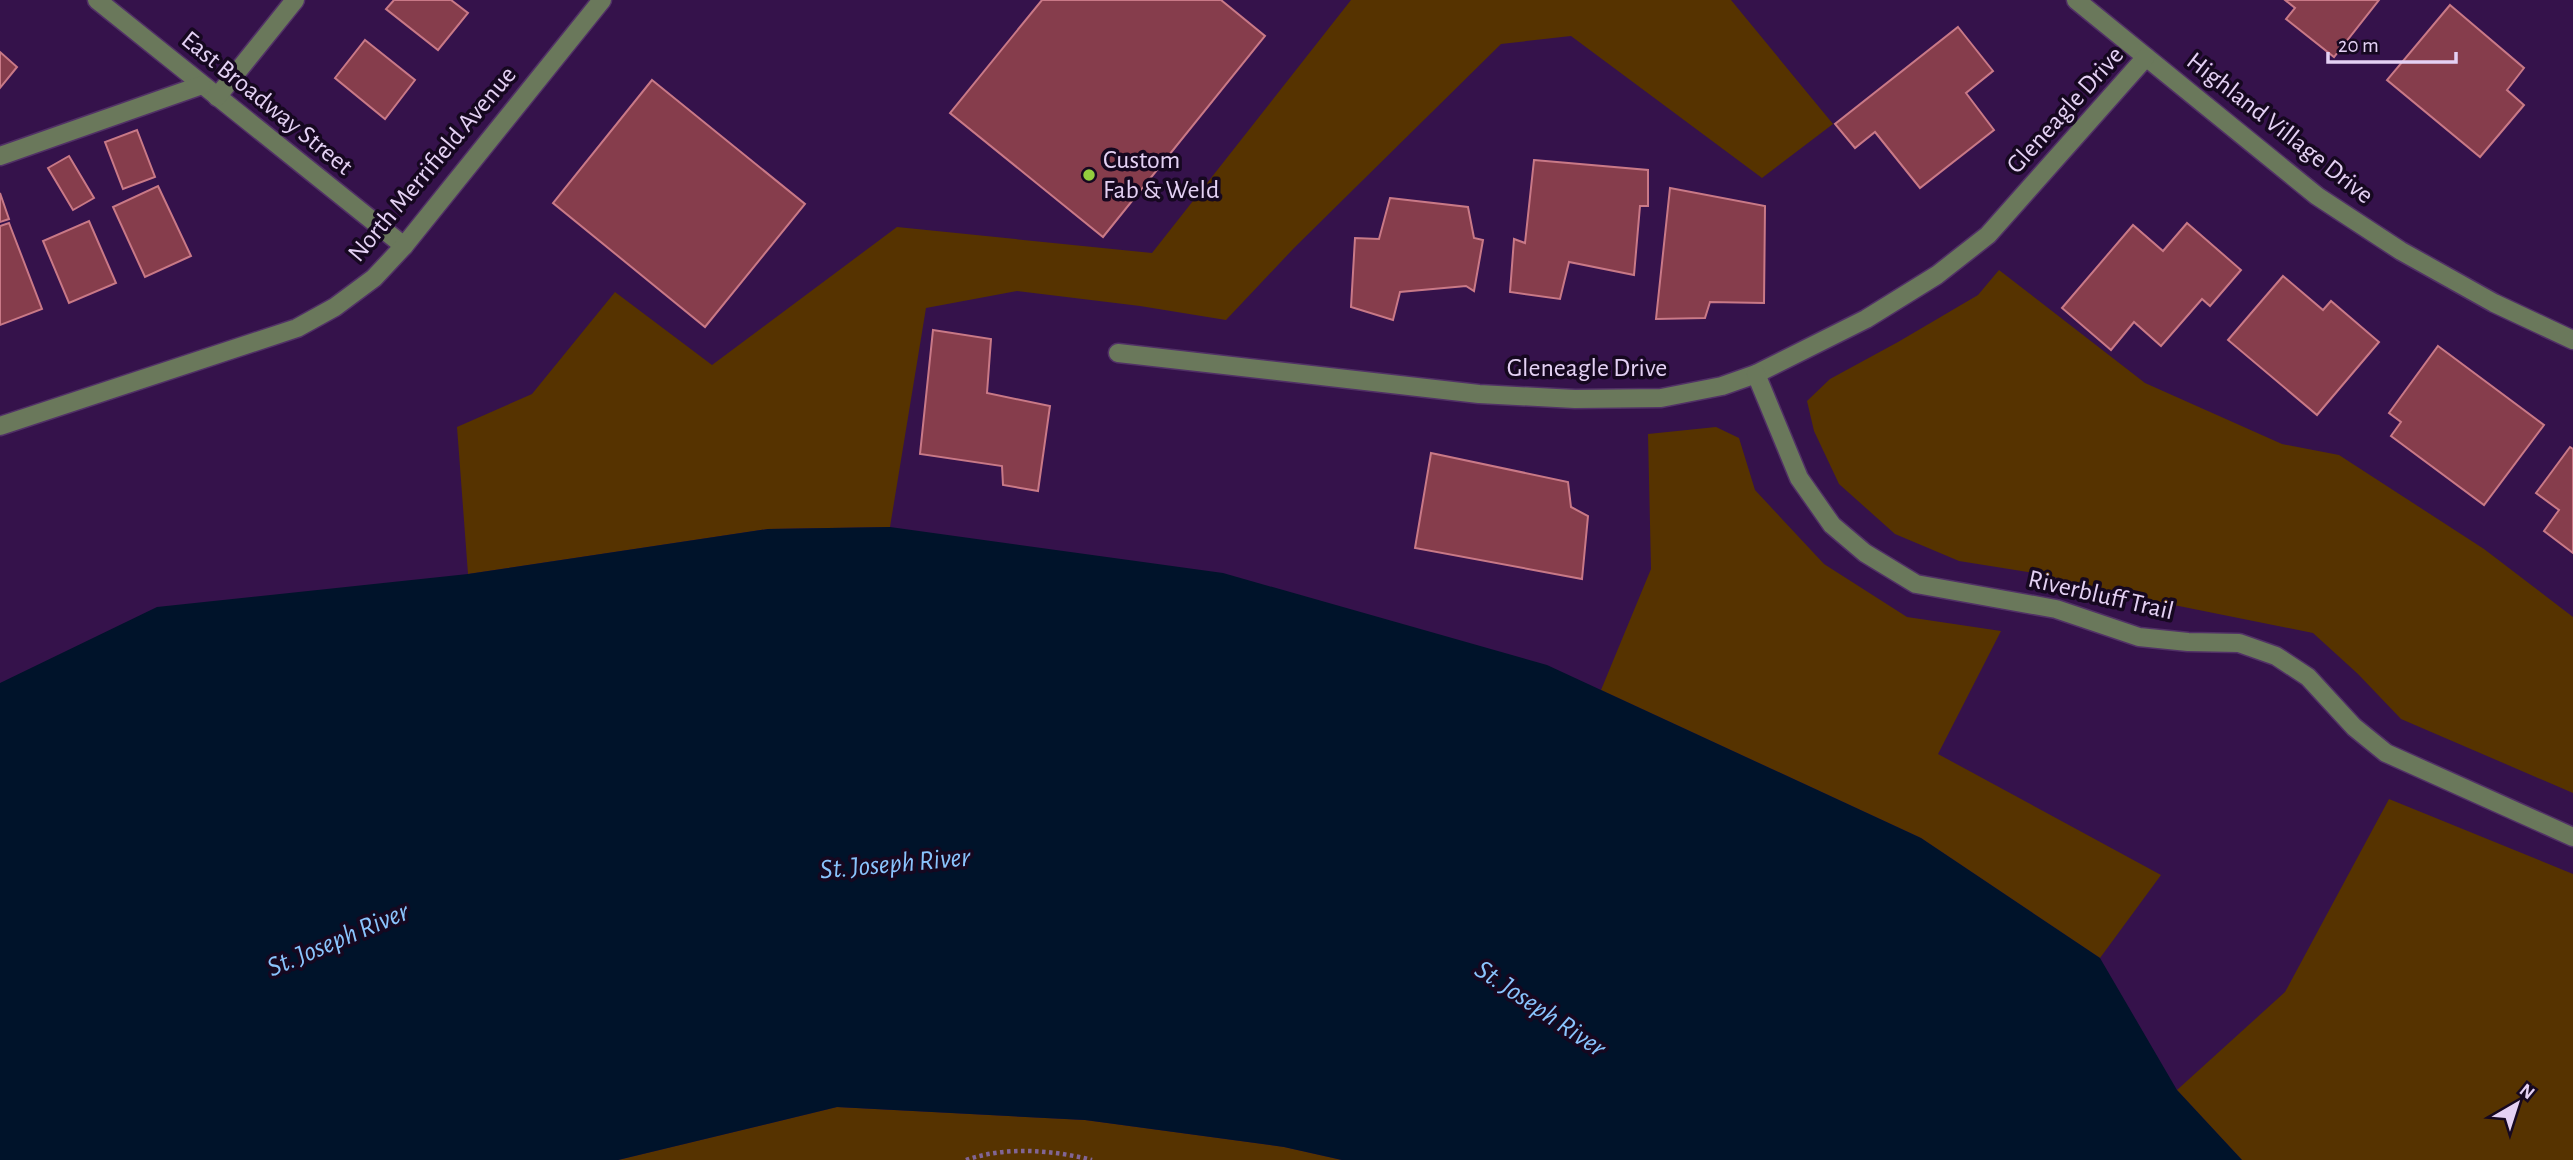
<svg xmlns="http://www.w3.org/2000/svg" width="2573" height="1160" viewBox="0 0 2573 1160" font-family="'Alegreya Sans',sans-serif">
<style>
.green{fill:#563300}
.water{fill:#00132a}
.building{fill:#863d4c;stroke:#c97987;stroke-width:2}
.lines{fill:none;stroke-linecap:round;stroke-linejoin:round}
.minor-casing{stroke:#513166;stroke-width:21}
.path{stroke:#816595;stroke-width:4.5;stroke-dasharray:3.5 3.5;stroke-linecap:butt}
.minor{stroke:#6a785b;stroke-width:18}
.poi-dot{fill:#93cd3e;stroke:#160820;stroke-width:2.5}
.labels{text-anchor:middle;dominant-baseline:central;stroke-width:7;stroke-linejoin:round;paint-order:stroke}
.street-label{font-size:26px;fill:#e4d1f4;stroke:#160820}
.poi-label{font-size:26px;fill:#e4d1f4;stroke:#160820;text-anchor:start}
.water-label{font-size:28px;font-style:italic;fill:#8ac4fd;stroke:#160820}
</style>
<rect width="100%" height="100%" fill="#35124b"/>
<!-- green -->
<g class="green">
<polygon points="1351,0 1731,0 1833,124 1762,178 1571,36 1501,44 1294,248 1226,320 1140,306 1017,291 926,308 890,527 768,529 468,574 457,427 532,394 615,292 712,365 897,227 1152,253"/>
<polygon points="1999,270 2145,383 2282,444 2339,455 2484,549 2573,617 2573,793 2401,719 2358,674 2313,633 2139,598 2041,574 1959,561 1895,534 1839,484 1814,431 1807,401 1830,379 1898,342 1978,295"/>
<polygon points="1716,427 1739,438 1755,490 1824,564 1907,617 2001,631 1938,754 2161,875 2100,958 1921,838 1601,690 1651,569 1648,434"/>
<polygon points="2389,799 2573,874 2573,1160 2242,1160 2177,1090 2285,992"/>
<polygon points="837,1107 1085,1120 1284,1147 1342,1160 618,1160"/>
</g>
<!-- water -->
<polygon class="water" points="890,527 1223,573 1547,665 1921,838 2100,958 2177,1090 2242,1160 1342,1160 1284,1147 1085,1120 837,1107 618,1160 0,1160 0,683 157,607 468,574 768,529"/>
<!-- building -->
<g class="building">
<polygon points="394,0 451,0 468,13 438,50 386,9"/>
<polygon points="1042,0 1221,0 1265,36 1103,237 950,113"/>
<polygon points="2285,0 2379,0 2334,57 2286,19 2295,8"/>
<polygon points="2450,5 2524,68 2507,90 2524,105 2480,157 2387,80"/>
<polygon points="1958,27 1993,71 1966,93 1994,130 1920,188 1875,132 1855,148 1835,124"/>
<polygon points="365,40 415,80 385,119 335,78"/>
<polygon points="0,52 17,67 0,88"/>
<polygon points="652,80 805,204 705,327 553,203"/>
<polygon points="137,130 155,177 123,189 105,142"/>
<polygon points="69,156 94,198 73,210 48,168"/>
<polygon points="1534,160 1648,170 1648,206 1640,206 1634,275 1569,262 1560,299 1510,292 1514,239 1525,243"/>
<polygon points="158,186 191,256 145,277 113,207"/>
<polygon points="1670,188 1765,206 1764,303 1710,302 1705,318 1656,319"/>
<polygon points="0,193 9,219 0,222"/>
<polygon points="1390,198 1468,207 1474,238 1483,240 1474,291 1466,286 1400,292 1393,320 1351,307 1355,238 1379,239"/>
<polygon points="89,221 116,283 69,303 43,241"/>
<polygon points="9,223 42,309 0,325 0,226"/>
<polygon points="2187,223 2241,270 2210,306 2202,299 2161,346 2134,322 2111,350 2062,308 2133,225 2163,251"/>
<polygon points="2283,276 2323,310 2331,301 2379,342 2317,415 2228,340"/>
<polygon points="933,330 991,339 987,393 1050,406 1038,491 1003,485 1002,466 920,454"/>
<polygon points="2438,346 2544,425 2484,505 2391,436 2401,422 2389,413"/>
<polygon points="2570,447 2573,449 2573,553 2544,531 2559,510 2536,493"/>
<polygon points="1431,453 1568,482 1571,507 1588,516 1582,579 1415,548"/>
</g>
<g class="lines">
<defs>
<g id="minor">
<polyline points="97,0 404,246"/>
<polyline points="2076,0 2317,196 2401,251 2494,303 2573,340"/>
<polyline points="217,97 295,0"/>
<polyline points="0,156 202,85"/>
<polyline points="1118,353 1479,394 1575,399 1661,398 1722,386 1756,374 1866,319 1937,275 1988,235 2146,57"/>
<polyline points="1756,374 1799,478 1832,525 1865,553 1916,584 2056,609 2139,637 2188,642 2239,643 2276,656 2308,677 2354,727 2386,753 2573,837"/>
<polyline points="0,426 297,328 335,307 374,278 404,246 602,0"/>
</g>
</defs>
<!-- minor casing -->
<use href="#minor" class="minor-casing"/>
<!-- path -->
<path class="path" d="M966 1160C1006 1146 1052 1150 1092 1160"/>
<!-- minor -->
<use href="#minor" class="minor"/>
</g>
<!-- markers -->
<circle class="poi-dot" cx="1089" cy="175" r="7"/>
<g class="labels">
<!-- street labels -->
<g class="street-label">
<text transform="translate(267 103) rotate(39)">East Broadway Street</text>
<text transform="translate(2065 110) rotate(-48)">Gleneagle Drive</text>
<text transform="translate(2280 128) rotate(38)">Highland Village Drive</text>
<text transform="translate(432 164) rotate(-50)">North Merrifield Avenue</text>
<text x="1587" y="368">Gleneagle Drive</text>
<text transform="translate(2101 595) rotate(13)">Riverbluff Trail</text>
</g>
<!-- poi labels -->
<g class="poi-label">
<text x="1103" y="160">Custom<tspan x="1103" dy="30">Fab &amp; Weld</tspan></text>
</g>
<!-- water labels -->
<g class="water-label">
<text transform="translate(895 864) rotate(-5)">St. Joseph River</text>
<text transform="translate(338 940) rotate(-23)">St. Joseph River</text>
<text transform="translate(1540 1009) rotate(34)">St. Joseph River</text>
</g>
</g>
<!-- north arrow -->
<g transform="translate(2517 1104) rotate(39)" stroke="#160820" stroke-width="5" paint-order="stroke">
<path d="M0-5L12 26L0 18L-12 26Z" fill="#e4d1f4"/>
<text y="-10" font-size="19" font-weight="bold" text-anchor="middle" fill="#e4d1f4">N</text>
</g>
<!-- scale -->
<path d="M2328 52v10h128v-10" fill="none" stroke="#e4d1f4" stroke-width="3.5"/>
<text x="2338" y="52" font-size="21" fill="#e4d1f4" stroke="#160820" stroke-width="5" paint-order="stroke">20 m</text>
</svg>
